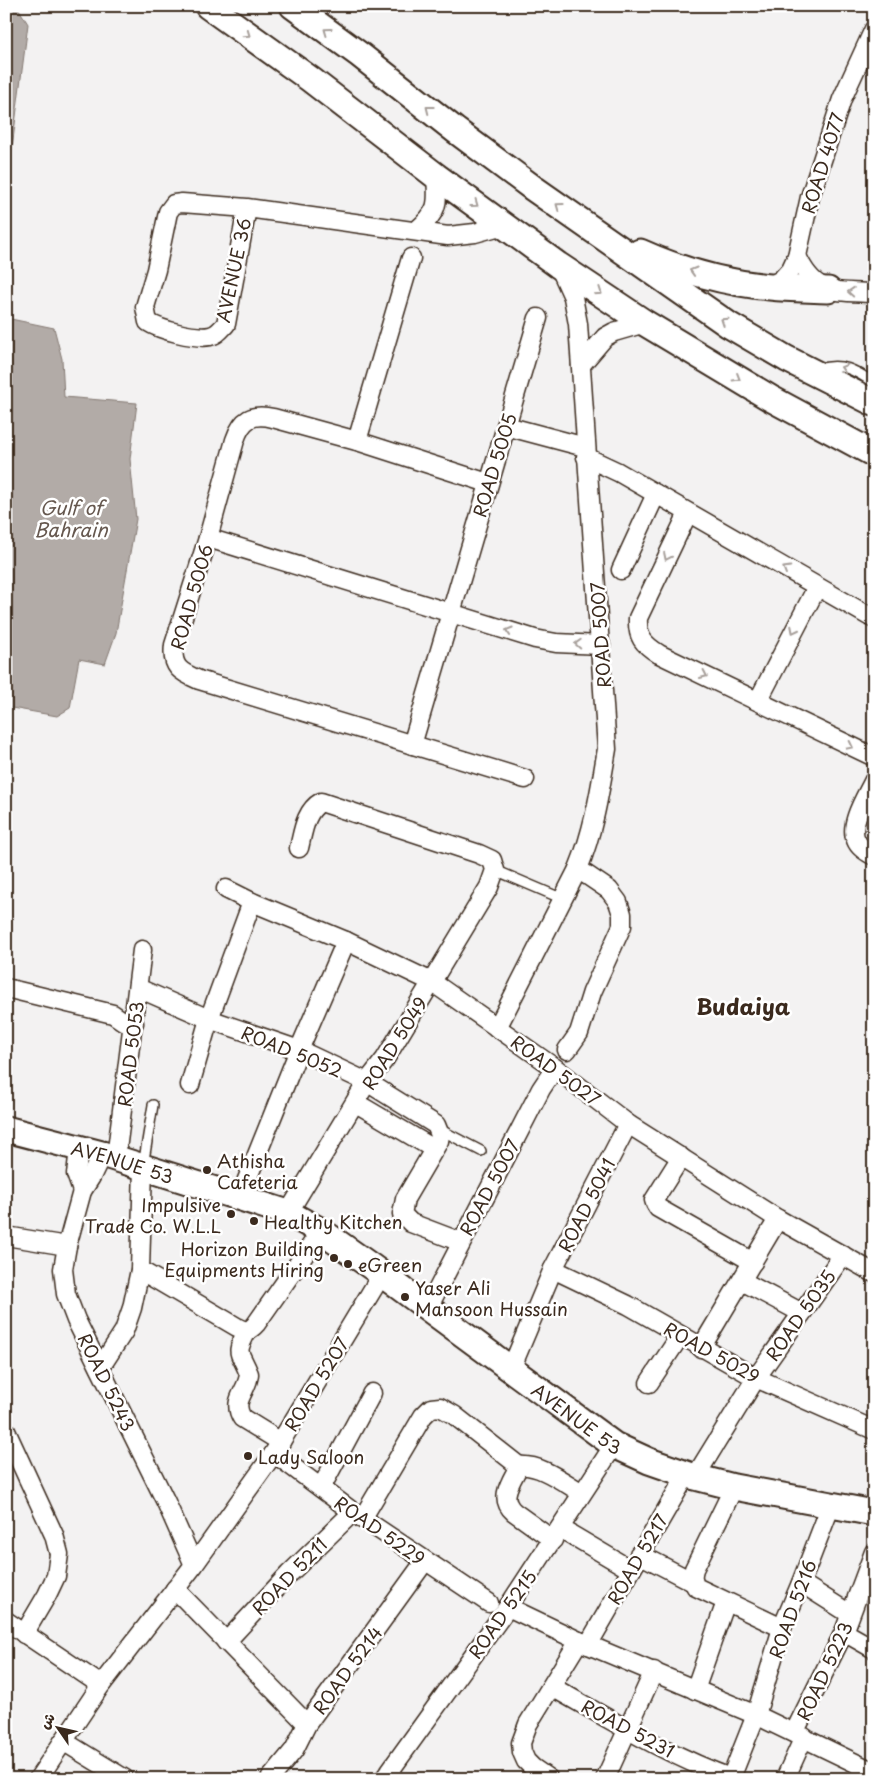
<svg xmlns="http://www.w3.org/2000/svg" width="880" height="1785" viewBox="0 0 880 1785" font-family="'Playpen Sans','Playpen Sans Arabic',sans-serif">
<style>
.water{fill:#b2aba7;stroke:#827770}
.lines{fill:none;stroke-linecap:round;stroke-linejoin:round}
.lane-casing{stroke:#3b2a1e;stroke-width:12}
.street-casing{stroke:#3b2a1e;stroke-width:21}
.secondary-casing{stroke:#3b2a1e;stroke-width:29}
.lane{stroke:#fff;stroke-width:9}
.street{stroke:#fff;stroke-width:18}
.secondary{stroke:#fff;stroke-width:25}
.oneway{stroke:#a79f9a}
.poi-dot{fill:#3b2a1e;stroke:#fff;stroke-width:2}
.labels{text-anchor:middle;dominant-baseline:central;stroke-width:5;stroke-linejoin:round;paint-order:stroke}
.street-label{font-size:18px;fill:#3b2a1e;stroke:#fff}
.poi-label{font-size:18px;fill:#3b2a1e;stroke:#fff;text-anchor:start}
.water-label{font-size:19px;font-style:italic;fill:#65574e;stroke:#fff}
.district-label{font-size:22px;font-weight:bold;fill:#3b2a1e;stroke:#fff}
</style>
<rect width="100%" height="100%" fill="#f3f2f2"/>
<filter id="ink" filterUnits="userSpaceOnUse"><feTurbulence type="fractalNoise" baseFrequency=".02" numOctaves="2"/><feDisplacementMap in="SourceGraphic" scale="10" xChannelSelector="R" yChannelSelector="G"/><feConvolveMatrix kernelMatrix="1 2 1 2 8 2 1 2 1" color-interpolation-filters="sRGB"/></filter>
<g filter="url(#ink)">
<!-- water -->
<g class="water">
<polygon points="6,6 17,6 28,24 6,194"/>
<polygon points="6,318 54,328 62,359 64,397 137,403 130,459 136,519 116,633 105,664 79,659 70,708 57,716 6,707"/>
</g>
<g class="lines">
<defs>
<g id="lane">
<path d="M819 369C841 362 855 370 874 383"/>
<polyline points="495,870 563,899"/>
<polyline points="439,1129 481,1151"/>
<polyline points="143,1166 153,1105"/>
</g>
<g id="street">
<path d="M247 208 226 324C221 329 217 335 210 336 195 339 160 330 148 322L145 307 156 270 168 212 174 204 182 203 247 208 448 236 475 233 504 225"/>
<path d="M417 230C439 211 438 204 436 176"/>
<path d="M797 256C815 296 835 291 874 293"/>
<polyline points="768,287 781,280 791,269 797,256 810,197 842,99 874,29"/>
<polyline points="581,365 605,337 614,332 645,323"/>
<polyline points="506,426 585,447"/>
<polyline points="357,441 411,258"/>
<polyline points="586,457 618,472 874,619"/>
<path d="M488 483 357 441 273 418C252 413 242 419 235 440L208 538 174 645C171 667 180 672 199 680L525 779"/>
<path d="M688 513 638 618C637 637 643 644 659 654L874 757"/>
<polyline points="208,538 535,639 556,643 601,645"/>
<polyline points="621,570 656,494"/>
<polyline points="758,701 817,587"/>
<polyline points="412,745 538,318"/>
<path d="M874 780C867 795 848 824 856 840 859 848 867 852 874 856"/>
<polyline points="226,889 252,902 346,941 432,982 555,1068 628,1124 778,1219 874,1273"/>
<polyline points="6,988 113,1014 123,1021 134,1023"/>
<polyline points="138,988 209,1019 299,1050 367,1082 436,1125 440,1135 439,1141 405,1199 402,1214 411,1223 461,1242"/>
<path d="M497 1028 578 869C594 830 600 790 607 749L578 324 573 297 559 266"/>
<polyline points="567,1050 579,1033 592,992 622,926 622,914 618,902 609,890 578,869"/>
<polyline points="190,1085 209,1019 252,902"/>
<polyline points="356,1103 434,1149"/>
<polyline points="79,1149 76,1174 82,1191"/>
<polyline points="102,1154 91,1177 82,1191 67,1246 63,1269 66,1294 76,1320 166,1502 194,1565"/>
<polyline points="681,1157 654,1200 655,1203 658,1208 753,1262"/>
<polyline points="116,1158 142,950"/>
<polyline points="240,1197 299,1050 346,941"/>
<path d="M288 1213 367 1082 385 1059 489 887 495 870 492 860 479 854 321 802C305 811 303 832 299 848"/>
<polyline points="6,1236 67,1246"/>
<polyline points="553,1269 628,1305 756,1378 874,1430"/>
<path d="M140 1270 237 1327C246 1332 250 1331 256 1324L321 1231"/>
<polyline points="742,1281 802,1313"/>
<polyline points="428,1308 541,1089 555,1068"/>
<path d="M247 1331C234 1356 240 1350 249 1374 248 1391 231 1400 242 1418L281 1442"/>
<polyline points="701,1348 778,1219"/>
<polyline points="100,1368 124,1331 132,1308 140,1270 143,1167"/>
<polyline points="511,1369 553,1269 628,1124"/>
<polyline points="649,1383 680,1336"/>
<polyline points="6,1431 54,1535 59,1554 56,1576 47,1595 24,1634"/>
<polyline points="274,1453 353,1512 489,1603"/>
<path d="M519 1466C511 1482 498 1498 514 1512L553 1540"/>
<path d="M519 1466C541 1464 563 1482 582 1493"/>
<polyline points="695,1477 756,1378 843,1255"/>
<path d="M734 1487 694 1569C692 1576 692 1580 696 1587L782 1628"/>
<polyline points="321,1488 372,1393"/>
<polyline points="362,1519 423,1416 431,1408 440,1407 454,1415 519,1466"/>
<polyline points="560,1528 631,1570"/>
<polyline points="639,1554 693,1582"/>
<polyline points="801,1583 850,1614"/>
<polyline points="175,1589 307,1724"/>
<polyline points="508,1607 579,1641 756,1715 874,1772"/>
<polyline points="6,1621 101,1685"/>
<polyline points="844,1632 874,1649"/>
<polyline points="226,1642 289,1574 353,1512"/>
<polyline points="588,1645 687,1474"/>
<path d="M552 1687C611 1720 669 1756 733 1779"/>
<polyline points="695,1690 726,1602"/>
<polyline points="794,1733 844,1632 874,1552"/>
<polyline points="63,1741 125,1779"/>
<polyline points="731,1778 756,1715 782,1628 801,1583 831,1505"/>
<polyline points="38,1779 101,1685 194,1565 274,1453 382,1274"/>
<polyline points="270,1779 294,1750 307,1724 425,1561"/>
<polyline points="384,1779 508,1607 614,1445"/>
<polyline points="549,1779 533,1768 526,1761 522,1752 521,1743 528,1724 579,1641"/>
<polyline points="605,1779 654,1671"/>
<polyline points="785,1779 804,1737"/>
</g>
<g id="secondary">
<polyline points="208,6 310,79 436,176 558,265 645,323 770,398 874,454"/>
<polyline points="293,6 360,55 455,130 533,188 729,325 787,359 874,403"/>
<path d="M640 252C680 270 726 283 770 287 789 289 808 289 828 290"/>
<path id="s1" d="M6 1129 102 1154 288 1213 321 1231 372 1267 614 1445 649 1461 695 1477 734 1487 874 1513"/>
</g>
</defs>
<!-- lane casing -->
<use href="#lane" class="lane-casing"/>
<!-- street casing -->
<use href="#street" class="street-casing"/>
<!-- secondary casing -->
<use href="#secondary" class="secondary-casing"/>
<!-- lane -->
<use href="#lane" class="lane"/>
<!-- street -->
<use href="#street" class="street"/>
<!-- secondary -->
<use href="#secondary" class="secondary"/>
</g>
<!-- one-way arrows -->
<defs><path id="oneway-chevron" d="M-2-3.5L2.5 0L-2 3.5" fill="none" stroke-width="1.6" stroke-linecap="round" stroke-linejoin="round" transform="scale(1.25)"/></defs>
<g class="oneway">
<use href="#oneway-chevron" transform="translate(327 31) rotate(-144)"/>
<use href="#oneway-chevron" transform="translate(247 34) rotate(35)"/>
<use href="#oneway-chevron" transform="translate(429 109) rotate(-142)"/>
<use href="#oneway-chevron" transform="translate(475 204) rotate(36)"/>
<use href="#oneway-chevron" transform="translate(559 206) rotate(-144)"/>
<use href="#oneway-chevron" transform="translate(693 271) rotate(-163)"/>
<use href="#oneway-chevron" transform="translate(599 292) rotate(34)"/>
<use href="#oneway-chevron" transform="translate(851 292) rotate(-176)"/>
<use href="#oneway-chevron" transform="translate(724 321) rotate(-146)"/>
<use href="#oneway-chevron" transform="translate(844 368) rotate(-163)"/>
<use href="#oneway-chevron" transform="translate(737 378) rotate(31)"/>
<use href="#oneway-chevron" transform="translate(667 557) rotate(116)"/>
<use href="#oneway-chevron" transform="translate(786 569) rotate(-150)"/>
<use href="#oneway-chevron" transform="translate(794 630) rotate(117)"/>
<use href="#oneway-chevron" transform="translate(509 631) rotate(-163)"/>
<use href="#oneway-chevron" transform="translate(578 644) rotate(-177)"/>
<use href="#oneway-chevron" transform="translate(704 675) rotate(25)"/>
<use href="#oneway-chevron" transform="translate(850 746) rotate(26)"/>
</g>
</g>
<!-- markers -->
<g class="poi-dot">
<circle cx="207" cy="1170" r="5"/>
<circle cx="231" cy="1214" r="5"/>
<circle cx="254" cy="1221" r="5"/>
<circle cx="334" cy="1258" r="5"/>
<circle cx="348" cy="1264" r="5"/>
<circle cx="405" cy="1297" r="5"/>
<circle cx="248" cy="1456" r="5"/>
</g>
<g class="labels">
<!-- street labels -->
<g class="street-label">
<text transform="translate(822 163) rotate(-73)">ROAD 4077</text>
<text transform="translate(233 270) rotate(-78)">AVENUE 36</text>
<text transform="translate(494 465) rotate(-73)">ROAD 5005</text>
<text transform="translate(191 597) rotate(-74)">ROAD 5006</text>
<text transform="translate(600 635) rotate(-94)">ROAD 5007</text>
<text transform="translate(394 1043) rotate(-58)">ROAD 5049</text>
<text transform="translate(292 1051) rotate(22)">ROAD 5052</text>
<text transform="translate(130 1054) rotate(-83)">ROAD 5053</text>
<text transform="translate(556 1070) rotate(36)">ROAD 5027</text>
<text stroke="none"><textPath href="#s1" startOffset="121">AVENUE 53</textPath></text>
<text transform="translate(489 1187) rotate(-62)">ROAD 5007</text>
<text transform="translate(586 1205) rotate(-63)">ROAD 5041</text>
<text transform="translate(800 1315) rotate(-55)">ROAD 5035</text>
<text transform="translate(712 1352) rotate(29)">ROAD 5029</text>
<text transform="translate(107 1382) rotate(64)">ROAD 5243</text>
<text transform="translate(316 1384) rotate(-59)">ROAD 5207</text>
<text stroke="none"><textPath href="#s1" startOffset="649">AVENUE 53</textPath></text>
<text transform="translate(380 1530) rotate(35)">ROAD 5229</text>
<text transform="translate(637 1559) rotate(-60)">ROAD 5217</text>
<text transform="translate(289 1576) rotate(-46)">ROAD 5211</text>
<text transform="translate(792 1609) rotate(-70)">ROAD 5216</text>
<text transform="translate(502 1614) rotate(-55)">ROAD 5215</text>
<text transform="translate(347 1670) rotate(-54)">ROAD 5214</text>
<text transform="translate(824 1671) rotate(-65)">ROAD 5223</text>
<text transform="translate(628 1728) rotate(28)">ROAD 5231</text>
</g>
<!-- poi labels -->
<g class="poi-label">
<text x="217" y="1160">Athisha<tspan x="217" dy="21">Cafeteria</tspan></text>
<text x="221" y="1204" text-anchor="end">Impulsive<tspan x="221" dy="21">Trade Co. W.L.L</tspan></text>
<text x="264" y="1221">Healthy Kitchen</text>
<text x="324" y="1248" text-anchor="end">Horizon Building<tspan x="324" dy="21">Equipments Hiring</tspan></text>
<text x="358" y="1264">eGreen</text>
<text x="415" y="1287">Yaser Ali<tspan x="415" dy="21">Mansoon Hussain</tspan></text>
<text x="258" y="1456">Lady Saloon</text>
</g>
<!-- water labels -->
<g class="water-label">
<text x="71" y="507">Gulf of<tspan x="71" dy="22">Bahrain</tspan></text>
</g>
<!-- district labels -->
<g class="district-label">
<text x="743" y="1005">Budaiya</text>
</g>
</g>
<!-- margin -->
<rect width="880" height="1785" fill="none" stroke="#fff" stroke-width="25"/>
<rect x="12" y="12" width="855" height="1760" fill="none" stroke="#3b2a1e" stroke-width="2" filter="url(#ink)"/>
<!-- north arrow -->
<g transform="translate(58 1728) rotate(304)" stroke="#ffffff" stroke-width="4" paint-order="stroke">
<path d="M0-4L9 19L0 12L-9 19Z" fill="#3b2a1e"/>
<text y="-8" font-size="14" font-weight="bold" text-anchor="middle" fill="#3b2a1e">ش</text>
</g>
</svg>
